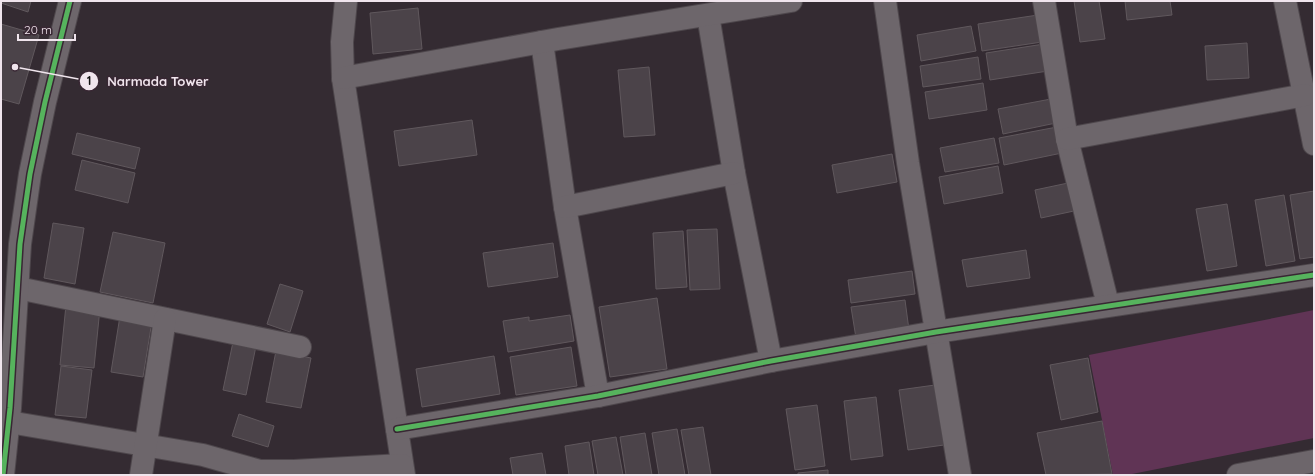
<svg xmlns="http://www.w3.org/2000/svg" width="1315" height="476" viewBox="0 0 1315 476" font-family="Quicksand,sans-serif">
<style>
.green{fill:#603455}
.building{fill:#4b4349;stroke:#60585d}
.lines{fill:none;stroke-linecap:round;stroke-linejoin:round}
.minor-casing{stroke:#4e474c;stroke-width:24}
.minor{stroke:#6d666b;stroke-width:22}
.cycleway-casing{stroke:#382733;stroke-width:8}
.cycleway{stroke:#56b35d;stroke-width:5}
.leader{fill:none;stroke:#f0e5ed;stroke-width:1.5}
.callout-dot{fill:#f0e5ed;stroke:#382733;stroke-width:1.5}
.mark-label{font-size:12px;text-anchor:middle;font-weight:bold;fill:#111}
.callout-label{font-size:13px;text-anchor:middle;font-weight:bold;fill:#f0e5ed;stroke:#382733;stroke-width:3;stroke-linejoin:round;paint-order:stroke}
</style>
<rect width="100%" height="100%" fill="#342b32"/>
<!-- green -->
<polygon class="green" points="1314,310 1314,438 1127,475 1113,475 1089,355"/>
<!-- building -->
<g class="building">
<polygon points="1,1 31,1 28,12 1,3"/>
<polygon points="1074,1 1099,1 1105,39 1080,42"/>
<polygon points="1125,1 1170,1 1172,15 1127,20"/>
<polygon points="418,8 422,49 373,54 370,13"/>
<polygon points="1038,15 1042,42 982,51 978,24"/>
<polygon points="1,24 39,35 19,104 1,99"/>
<polygon points="971,26 976,51 921,61 917,35"/>
<polygon points="1247,43 1249,78 1207,80 1205,46"/>
<polygon points="1044,44 1048,71 990,80 986,53"/>
<polygon points="978,57 981,79 923,87 920,66"/>
<polygon points="649,67 655,135 624,137 618,70"/>
<polygon points="983,83 987,110 929,119 925,92"/>
<polygon points="1051,99 1056,123 1003,134 998,109"/>
<polygon points="472,120 477,155 399,166 394,131"/>
<polygon points="1057,127 1062,153 1004,165 999,138"/>
<polygon points="77,133 140,148 135,169 72,154"/>
<polygon points="994,138 999,163 945,172 940,148"/>
<polygon points="892,154 897,182 837,193 832,165"/>
<polygon points="82,160 135,173 128,203 75,190"/>
<polygon points="998,166 1003,193 944,204 939,177"/>
<polygon points="1068,183 1074,211 1041,218 1035,190"/>
<polygon points="1314,191 1314,257 1300,259 1290,195"/>
<polygon points="1284,195 1295,261 1266,266 1255,200"/>
<polygon points="1227,204 1237,266 1207,271 1196,209"/>
<polygon points="53,223 84,228 75,284 44,278"/>
<polygon points="717,229 720,289 690,290 687,230"/>
<polygon points="683,231 687,287 656,289 653,233"/>
<polygon points="113,232 165,243 153,303 100,292"/>
<polygon points="553,243 558,277 488,287 483,253"/>
<polygon points="1026,250 1030,278 967,287 962,260"/>
<polygon points="912,271 915,294 851,303 848,280"/>
<polygon points="280,284 303,291 290,332 267,324"/>
<polygon points="657,298 667,369 610,377 599,307"/>
<polygon points="905,300 909,330 856,338 851,307"/>
<polygon points="66,305 100,308 94,368 60,365"/>
<polygon points="570,315 574,341 508,352 503,321 529,317 529,321"/>
<polygon points="120,316 152,321 143,377 111,372"/>
<polygon points="233,342 256,346 246,395 223,390"/>
<polygon points="571,347 577,386 516,395 510,357"/>
<polygon points="276,351 311,358 301,408 266,402"/>
<polygon points="494,356 500,394 422,407 416,369"/>
<polygon points="1088,358 1098,412 1061,420 1050,365"/>
<polygon points="61,366 92,370 86,418 55,415"/>
<polygon points="935,385 944,445 908,450 899,390"/>
<polygon points="876,397 883,456 851,460 844,401"/>
<polygon points="817,405 825,466 795,470 786,409"/>
<polygon points="239,414 274,426 268,447 232,436"/>
<polygon points="1102,421 1112,474 1046,475 1037,433"/>
<polygon points="703,427 711,475 689,475 681,430"/>
<polygon points="677,429 685,475 659,475 652,433"/>
<polygon points="645,433 652,475 626,475 620,437"/>
<polygon points="616,437 623,475 598,475 592,441"/>
<polygon points="589,442 594,475 569,475 565,446"/>
<polygon points="542,453 546,475 513,475 510,458"/>
<polygon points="828,470 828,475 798,475 798,473"/>
</g>
<g class="lines">
<defs>
<g id="minor">
<polyline points="346,1 342,42 343,78 404,475"/>
<polyline points="885,1 908,163 960,475"/>
<polyline points="1044,1 1067,139 1108,305"/>
<polyline points="1285,1 1314,144"/>
<polyline points="708,15 734,173 771,361"/>
<polyline points="542,42 565,207 598,396"/>
<polyline points="343,78 558,39 791,1"/>
<polyline points="1067,139 1305,95"/>
<polyline points="565,207 734,173"/>
<polyline points="18,288 300,347"/>
<polyline points="9,422 203,455 260,471 294,471 402,465"/>
<polyline points="397,429 598,396 771,361 936,332 1314,275"/>
<polyline points="3,475 10,408 20,244 30,174 45,102 70,1"/>
<polyline points="141,475 165,319"/>
<polyline points="1238,475 1314,461"/>
</g>
</defs>
<!-- minor casing -->
<use href="#minor" class="minor-casing"/>
<!-- minor -->
<use href="#minor" class="minor"/>
<defs>
<g id="cycleway">
<polyline points="397,429 598,396 771,361 936,332 1314,275"/>
<polyline points="3,475 10,408 20,244 30,174 45,102 70,1"/>
</g>
</defs>
<!-- cycleway casing -->
<use href="#cycleway" class="cycleway-casing"/>
<!-- cycleway -->
<use href="#cycleway" class="cycleway"/>
</g>
<!-- callouts -->
<path class="leader" d="M15 67L89 81"/>
<g class="callout-dot">
<circle cx="15" cy="67" r="4"/>
<circle cx="89" cy="81" r="10"/>
</g>
<g class="mark-label">
<text x="89" y="85">1</text>
</g>
<g class="callout-label">
<text x="158" y="86">Narmada Tower</text>
</g>
<!-- border -->
<rect width="1315" height="476" fill="none" stroke="#f0e5ed" stroke-width="4"/>
<!-- scale -->
<path d="M18 34v6h57v-6" fill="none" stroke="#f0e5ed" stroke-width="2"/>
<text x="24" y="34" font-size="12" fill="#f0e5ed" stroke="#382733" stroke-width="3" paint-order="stroke">20 m</text>
</svg>
